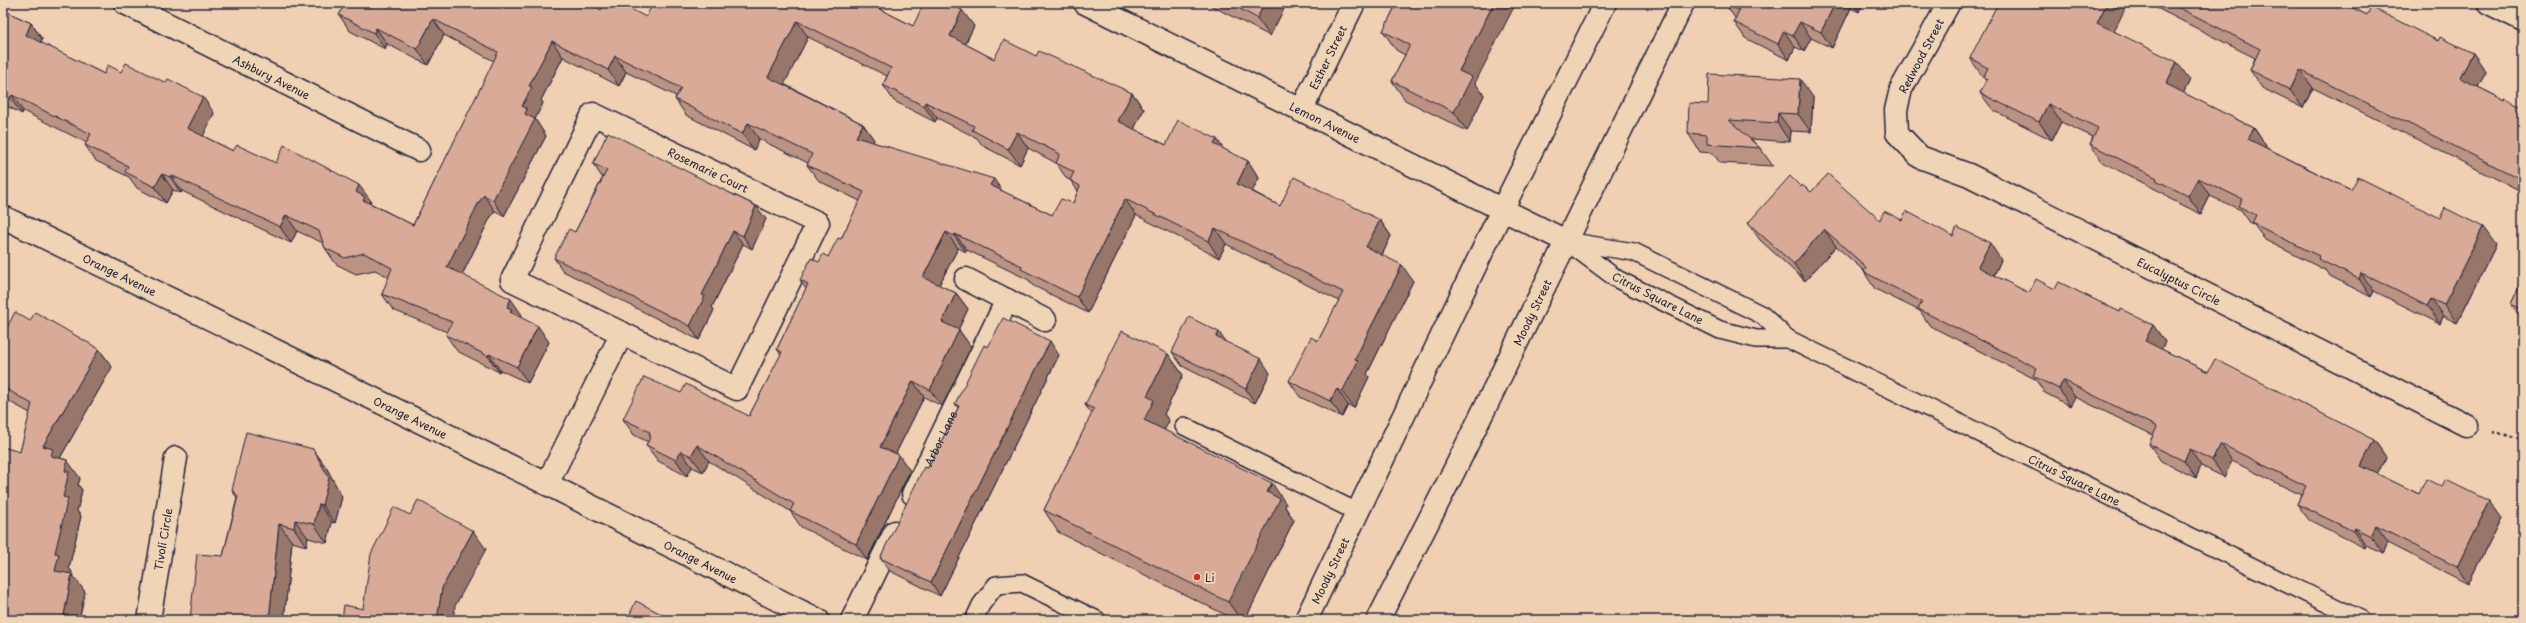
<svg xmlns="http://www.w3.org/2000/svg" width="2526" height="623" viewBox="0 0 2526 623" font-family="'Playpen Sans',sans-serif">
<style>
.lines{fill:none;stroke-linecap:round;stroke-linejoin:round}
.lane-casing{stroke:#22223b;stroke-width:20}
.street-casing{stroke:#22223b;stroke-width:25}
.secondary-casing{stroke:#22223b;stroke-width:25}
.path{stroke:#22223b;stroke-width:2.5;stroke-dasharray:3 3;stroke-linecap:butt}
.lane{stroke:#efd4b6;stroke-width:17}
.street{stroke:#efd4b6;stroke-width:22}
.secondary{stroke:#efd4b6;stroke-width:22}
.wall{fill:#bb9283;stroke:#22223b;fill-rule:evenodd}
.shaded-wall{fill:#98776a;stroke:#22223b}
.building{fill:#d9aa98;stroke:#22223b;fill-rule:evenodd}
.poi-dot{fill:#c8321e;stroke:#efd4b6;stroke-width:1.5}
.labels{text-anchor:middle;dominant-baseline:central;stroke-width:4;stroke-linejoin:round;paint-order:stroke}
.street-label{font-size:11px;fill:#22223b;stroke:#efd4b6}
.poi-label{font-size:11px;fill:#22223b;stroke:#efd4b6;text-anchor:start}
</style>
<rect width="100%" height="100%" fill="#f0cfb3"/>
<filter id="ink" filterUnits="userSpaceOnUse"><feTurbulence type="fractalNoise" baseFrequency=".025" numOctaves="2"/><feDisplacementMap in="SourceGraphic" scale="8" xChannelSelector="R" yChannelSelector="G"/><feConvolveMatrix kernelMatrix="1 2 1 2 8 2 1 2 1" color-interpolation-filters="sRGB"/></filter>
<g filter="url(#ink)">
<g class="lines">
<defs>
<g id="lane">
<polygon points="1566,241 1634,252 1762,315 1788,339 1756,339 1720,330 1617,279"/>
<path id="s1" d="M1788 339 2361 620"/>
<polyline points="1184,426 1357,512"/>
<polyline points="974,620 981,605 996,585 1022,583 1097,620"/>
</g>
<g id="street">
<path id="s2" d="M125 3 419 150"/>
<path id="s3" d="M1085 3 1566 241"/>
<path id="s4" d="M1949 3 1901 89 1896 110 1897 133 1920 157 1969 175 2466 425"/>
<polyline points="2489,3 2523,20"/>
<path id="s5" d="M1301 111 1354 3"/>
<polygon points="593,114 818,223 737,389 512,280"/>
<polyline points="966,279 1045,320"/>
<polyline points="547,484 622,333"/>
<path id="s6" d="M913 494 1007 300"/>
<path id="s7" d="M149 620 176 458"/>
<polyline points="852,620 895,532"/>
</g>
<g id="secondary">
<path id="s8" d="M3 217 547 484 818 620"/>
<path id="s9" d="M1306 620 1502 210 1605 3"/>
<path id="s10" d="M1378 620 1455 469 1683 3"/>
</g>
</defs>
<!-- lane casing -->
<use href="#lane" class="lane-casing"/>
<!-- street casing -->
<use href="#street" class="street-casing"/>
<!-- secondary casing -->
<use href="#secondary" class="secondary-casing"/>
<!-- path -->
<polyline class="path" points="2493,432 2523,439"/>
<!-- lane -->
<use href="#lane" class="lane"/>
<!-- street -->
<use href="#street" class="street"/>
<!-- secondary -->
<use href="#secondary" class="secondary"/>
</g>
<!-- wall -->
<g class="wall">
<polygon points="1206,3 1287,3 1270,36"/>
<polygon points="1397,3 1475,83 1484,95 1467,131 1405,100 1392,81 1405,55 1396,50 1383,31"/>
<polygon points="1726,3 1863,3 1859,12 1851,8 1832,48 1811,38 1804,51 1795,47 1789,60 1745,38 1734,22 1735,18 1725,4"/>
<polygon points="2147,3 2343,3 2367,15 2473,53 2486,72 2478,87 2504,100 2523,107 2523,192 2313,88 2303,108 2262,88 2250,70 2255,58"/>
<path d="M513 6 601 10 646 17 880 9 913 26H974L965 44 994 59 1036 56 1132 93 1144 109 1134 129 1166 145 1217 139 1223 149 1248 161 1259 178 1252 191 1280 206 1380 220 1391 236 1382 255 1413 281 1367 374 1369 377 1354 408 1348 405 1342 417 1300 397 1289 381 1318 341 1339 301 1226 244 1219 258 1136 215 1088 313 1032 285 1029 280 967 250 966 252 958 248 939 285 956 293 968 309 958 330H959L971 347 942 406 924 397 896 453 910 471 867 560 801 527 790 511 709 461 703 472 692 467 687 476 658 461 646 445 648 442 634 435 623 419 681 393 749 416 781 355 777 349 806 289 800 280 819 262 828 257 841 239 860 201 819 181 807 165 808 163 759 139 754 150 686 115 675 99 676 96 626 72 619 86 563 57 541 100 543 103 535 119 546 136 504 216 495 211 490 218 462 275 522 315 521 317 549 342 528 383 500 370 499 372 457 351 446 335 447 332 393 310 382 294 389 277 375 270 356 274 336 264 325 248 323 243 297 231 291 243 182 191 181 193 173 190 166 203 137 188 129 177 96 161 85 145 87 143 23 111 22 114 3 104V10L31 23 42 39 41 43 104 74 121 72 214 113 203 136 233 151 276 163 371 201 370 203 413 225 494 61 444 35 428 65 387 44 385 49 350 31 339 15ZM808 37 887 76 883 85 894 101 935 122 937 118 977 138 983 146 1020 165 1028 148 1056 163 1067 179 1070 180 1078 191 1073 203 1052 215 1002 191 873 142 874 140 863 124 784 84Z"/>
<polygon points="2114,31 2190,80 2183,93 2254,128 2266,146 2265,147 2351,190 2496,245 2457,323 2443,316 2440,324 2374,291 2371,297 2330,276 2327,271 2265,240 2254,225 2251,224 2241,210 2210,196 2201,214 2168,198 2165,194 2102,162 2090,144 2093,137 2061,122 2052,140 1993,110 1980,93 1986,81 1983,77 1984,77 1982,76 1970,58"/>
<polygon points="1813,97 1811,132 1791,131 1790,142 1751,139 1760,148 1773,166 1720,163 1713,153 1700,152 1688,133 1708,104"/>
<polygon points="593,164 766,219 752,249 743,244 712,307 714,310 699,340 563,271 554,258 575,232 603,177 602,177"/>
<polygon points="1801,187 1811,192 1880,220 1902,220 2001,260 1994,276 2029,293 2055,289 2120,312 2153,325 2165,342 2161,349 2208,372 2374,440 2386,457 2377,474 2419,494 2501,518 2468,584 2388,543 2383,553 2366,545 2365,548 2309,520 2297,504 2301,495 2232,461 2224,477 2201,466 2196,478 2161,461 2149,444 2153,435 2075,397 2070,406 2045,393 2035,379 1930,326 1920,311 1875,289 1864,272 1864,271 1836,246 1805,281 1760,240 1748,223"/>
<polygon points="2523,279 2523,318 2520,317 2511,304"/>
<polygon points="30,321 99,349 112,367 60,458 80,478 78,485 82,490 77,511 81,516 69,568 72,572 71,574 85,592 79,620 3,620 20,452 30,413 3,398 3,335"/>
<polygon points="988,347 1059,355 940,596 890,571 880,558 928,468 958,408 955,404"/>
<polygon points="1172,352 1270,373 1255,403 1182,366"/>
<polygon points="1168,354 1183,375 1164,414 1169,421 1164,430 1286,504 1285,507 1294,520 1245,620 1236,620 1058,532 1044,510 1092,414 1085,405"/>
<polygon points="313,449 326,467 342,497 335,523 332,522 327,543 308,538 306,546 292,542 284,620 223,556 237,498 232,490"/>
</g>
<!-- shaded-wall -->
<g class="shaded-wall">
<polygon points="866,3 882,3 876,17"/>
<polygon points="1265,3 1287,3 1270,36 1257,18"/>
<polygon points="1494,3 1516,3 1475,83 1484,95 1467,131 1454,112 1459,71"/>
<polygon points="1835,3 1848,3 1851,8 1832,48 1821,32"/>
<polygon points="1853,3 1863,3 1859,12"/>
<polygon points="2107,3 2128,3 2109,41 2097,23"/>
<polygon points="962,10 974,26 961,52 950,36"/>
<polygon points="433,19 444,35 428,65 417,49"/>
<polygon points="797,21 808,37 780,93 768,77"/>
<polygon points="1800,22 1811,38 1804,51 1793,35"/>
<polygon points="31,23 42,39 37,51 26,35"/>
<polygon points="376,28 387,44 385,49 374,33"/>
<polygon points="1784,31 1795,47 1789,60 1778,44"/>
<polygon points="552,41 563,57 541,100 543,103 535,119 546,136 504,216 493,200 525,114 522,106 529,86"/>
<polygon points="2473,53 2486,72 2473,96 2460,78"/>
<polygon points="615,56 626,72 619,86 608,70"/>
<polygon points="2177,62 2190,80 2179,102 2166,84"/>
<polygon points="2300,70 2313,88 2303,108 2290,90"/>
<polygon points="1800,79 1813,97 1811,132 1798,114"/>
<polygon points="1132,93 1144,109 1130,137 1118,121"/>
<polygon points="12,95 23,111 22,114 10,98"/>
<polygon points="203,97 214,113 199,145 187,128"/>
<polygon points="925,102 937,118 935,122 924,106"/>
<polygon points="2048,104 2061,122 2052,140 2039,122"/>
<polygon points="1778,113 1791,131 1790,142 1777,123"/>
<polygon points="748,123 759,139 754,150 742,134"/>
<polygon points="863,124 874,140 868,153 856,137"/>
<polygon points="2254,128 2266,146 2261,156 2248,139"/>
<polygon points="1017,132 1028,148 1020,165 1008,149"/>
<polygon points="1217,139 1228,156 1214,144"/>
<polygon points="1248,161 1259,178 1248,200 1237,184"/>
<polygon points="162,174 173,190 166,203 155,187"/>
<polygon points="171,175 182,191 181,193 170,177"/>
<polygon points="2198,178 2210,196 2201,214 2188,196"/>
<polygon points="994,179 1005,195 990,185"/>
<polygon points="359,185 371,201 369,203 376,213 356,192"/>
<polygon points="484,195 495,211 490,218 458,283 447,267 479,202"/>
<polygon points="1125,199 1136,215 1088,313 1077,297"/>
<polygon points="756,206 766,219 752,249 743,236"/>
<polygon points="286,215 297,231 291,243 280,227"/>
<polygon points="1380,220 1391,236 1378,263 1366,247"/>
<polygon points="2483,227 2496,245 2457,323 2444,305"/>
<polygon points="1215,228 1226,244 1219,258 1208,241"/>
<polygon points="1824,229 1836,246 1805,281 1794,264"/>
<polygon points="733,231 743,244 712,307 714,310 699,340 690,326 702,295"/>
<polygon points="946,232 958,248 935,293 923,277"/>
<polygon points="955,234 967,250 966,252 954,236"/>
<polygon points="1990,243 2001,260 1990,284 1978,267"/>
<polygon points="1402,265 1413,281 1367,374 1369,377 1354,408 1342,392 1355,359"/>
<polygon points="2361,273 2374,291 2371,297 2359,279"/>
<polygon points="956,293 968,309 954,338 942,322"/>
<polygon points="511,299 522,315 519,320 522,328 507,307"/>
<polygon points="2431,299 2443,316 2440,324 2427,306"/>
<polygon points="2153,325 2165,342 2157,358 2145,341"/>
<polygon points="538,326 549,342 528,383 517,367"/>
<polygon points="959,330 971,347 942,406 930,390"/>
<polygon points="1219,332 1228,346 1216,337"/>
<polygon points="1050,341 1059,355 940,596 931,582"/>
<polygon points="99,349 112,367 60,458 67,460 80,478 78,485 82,490 77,511 81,516 69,568 72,572 68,589 55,571 55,553 63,497 43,446"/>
<polygon points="489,354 500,370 499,372 488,356"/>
<polygon points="1168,354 1183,375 1164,414 1169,421 1159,441 1144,420 1147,396"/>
<polygon points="1261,359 1270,373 1255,403 1246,389"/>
<polygon points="2063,380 2075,397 2070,406 2059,389"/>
<polygon points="913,381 924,397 891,463 880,447"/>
<polygon points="1337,389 1348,405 1342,417 1330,401"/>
<polygon points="2374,440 2386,457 2373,483 2361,466"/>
<polygon points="2221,444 2232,461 2224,477 2212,460"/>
<polygon points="697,445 709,461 703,472 691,456"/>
<polygon points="313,449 326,467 342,497 335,523 322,505"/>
<polygon points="2190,449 2201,466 2196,478 2184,461"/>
<polygon points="681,451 692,467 687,476 676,460"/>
<polygon points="899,455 910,471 867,560 856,544"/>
<polygon points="1272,483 1286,504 1285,507 1294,520 1245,620 1241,620 1228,602 1267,492"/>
<polygon points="2489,501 2501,518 2468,584 2457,567"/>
<polygon points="319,504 332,522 327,543 314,524"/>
<polygon points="295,520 308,538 306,546 294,528"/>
<polygon points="279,524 292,542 284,620 269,620"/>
<polygon points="2376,526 2388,543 2383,553 2371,536"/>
<polygon points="2354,528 2366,545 2365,548 2353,531"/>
<polygon points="473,531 486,549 455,606 453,620 437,620 442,588"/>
<polygon points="72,574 85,592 79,620 63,620"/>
</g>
<!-- building -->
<g class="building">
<path d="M345 3H508L513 6 515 3H591L601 10 605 3H619L646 17 653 3H868L913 26 924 3H949L962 10 950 36 994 59 1004 40 1036 56 1039 51 1132 93 1118 121 1166 145 1178 120 1217 139 1214 144 1248 161 1237 184 1280 206 1294 177 1380 220 1366 247 1402 265 1355 359 1358 361 1342 392 1337 389 1330 401 1289 381 1311 337 1318 341 1343 292 1215 228 1208 241 1125 199 1077 297 1021 269 1022 266 955 234 954 236 946 232 923 277 956 293 942 322 959 330 930 390 913 381 880 447 899 455 856 544 790 511 794 504 697 445 691 456 681 451 676 460 646 445 651 436 649 435 650 432 623 419 644 377 681 393 686 384 749 416 782 352 777 349 808 284 800 280 811 258 819 262 823 254 828 257 838 238 841 239 864 192 807 165 812 154 748 123 742 134 675 99 681 88 615 56 608 70 552 41 529 86 532 87 522 106 527 109 525 114 535 119 493 200 484 195 479 202 447 267 511 299 507 307 512 309 510 312 538 326 517 367 489 354 488 356 446 335 452 322 382 294 392 268 364 253 345 258 325 248 319 231 286 215 280 227 171 175 170 177 162 174 155 187 125 172 128 166 85 145 91 134 12 95 10 98 3 94V10L31 23 26 35 104 74 108 65 121 72 126 63 166 83 168 79 203 97 187 128 233 151 237 145 276 163 284 145 359 185 356 192 365 197 363 200 413 225 498 52 433 19 417 49 376 28 374 33 339 15ZM797 21 891 68 883 85 924 106 925 102 974 126 972 130 1008 149 1017 132 1060 154 1056 163 1074 172 1070 180 1080 186 1073 203 1061 199 1052 215 990 185 994 179 856 137 863 124 768 77Z"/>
<polygon points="1229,3 1265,3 1257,18"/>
<polygon points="1397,3 1494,3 1459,71 1472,77 1454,112 1392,81 1410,45 1383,31"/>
<polygon points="1726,3 1835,3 1821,32 1800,22 1793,35 1784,31 1778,44 1734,22 1739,10 1725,4"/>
<polygon points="1998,3 2107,3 2097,23 2177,62 2166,84 2254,128 2248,139 2351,190 2358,177 2440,218 2445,208 2483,227 2444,305 2431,299 2427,306 2361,273 2359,279 2318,259 2319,256 2252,223 2256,215 2238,206 2242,199 2198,178 2188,196 2156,180 2157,178 2090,144 2098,128 2048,104 2039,122 1980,93 1987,79 1983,77 1988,68 1970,58"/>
<polygon points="2170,3 2343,3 2367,15 2371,7 2438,41 2440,37 2473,53 2460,78 2504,100 2505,98 2523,107 2523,180 2300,70 2290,90 2250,70 2260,49"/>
<polygon points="1709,74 1800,79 1798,114 1778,113 1777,123 1729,120 1760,148 1707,144 1707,135 1688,133 1689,103 1708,104"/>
<polygon points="608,132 756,206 743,236 733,231 702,295 705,296 690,326 554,258 569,229 575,232 607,170 593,164"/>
<polygon points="1828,174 1880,220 1884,211 1902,220 1906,211 1953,236 1957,227 1990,243 1978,267 2029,293 2036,279 2055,289 2059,282 2120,312 2121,309 2153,325 2145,341 2208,372 2215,359 2374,440 2361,466 2419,494 2426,479 2442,487 2446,480 2489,501 2457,567 2376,526 2371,536 2354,528 2353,531 2297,504 2306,486 2221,444 2212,460 2190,449 2184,461 2149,444 2157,427 2063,380 2059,389 2033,376 2037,368 1918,309 1922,302 1864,272 1866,267 1824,229 1794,264 1748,223 1790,176 1801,187 1802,185 1811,192"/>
<polygon points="2523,279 2523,310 2511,304"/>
<polygon points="15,312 30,321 35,312 99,349 43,446 53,449 51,456 67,460 65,471 69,472 63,497 68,498 55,553 59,554 55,571 72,574 63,620 3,620 3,447 20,452 32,404 3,387 3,335"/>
<polygon points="1189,317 1219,332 1216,337 1261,359 1246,389 1172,352"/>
<polygon points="1003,318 1050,341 931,582 880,558 924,467 928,468 959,406 955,404 984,345 988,347"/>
<polygon points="1122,331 1168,354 1147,396 1154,400 1144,420 1272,483 1267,492 1280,499 1228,602 1044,510 1094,409 1085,405"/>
<polygon points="246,432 313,449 329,478 322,505 319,504 314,524 295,520 294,528 279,524 269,620 190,620 197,554 223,556 238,496 232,490"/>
<polygon points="418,500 473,531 442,588 437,620 342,620 344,605 363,609 371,554 394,507 410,515"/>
<polygon points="636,601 673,620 627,620"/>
</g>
</g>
<!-- markers -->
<circle class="poi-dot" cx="1197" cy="577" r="4"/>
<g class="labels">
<!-- street labels -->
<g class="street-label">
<text transform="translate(1921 56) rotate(-62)">Redwood Street</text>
<text stroke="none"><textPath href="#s5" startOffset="60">Esther Street</textPath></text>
<text stroke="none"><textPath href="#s2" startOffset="164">Ashbury Avenue</textPath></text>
<text stroke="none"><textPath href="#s3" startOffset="268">Lemon Avenue</textPath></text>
<text transform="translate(708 170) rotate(26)">Rosemarie Court</text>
<text stroke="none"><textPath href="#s8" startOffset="130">Orange Avenue</textPath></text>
<text stroke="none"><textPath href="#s4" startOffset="464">Eucalyptus Circle</textPath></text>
<text transform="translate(1658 298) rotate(27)">Citrus Square Lane</text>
<text stroke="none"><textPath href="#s10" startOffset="344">Moody Street</textPath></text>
<text stroke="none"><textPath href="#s8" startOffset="454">Orange Avenue</textPath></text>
<text stroke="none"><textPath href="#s6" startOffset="62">Arbor Lane</textPath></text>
<text stroke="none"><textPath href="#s1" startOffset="319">Citrus Square Lane</textPath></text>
<text stroke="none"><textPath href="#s7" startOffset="82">Tivoli Circle</textPath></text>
<text stroke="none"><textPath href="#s8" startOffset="778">Orange Avenue</textPath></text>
<text stroke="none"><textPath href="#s9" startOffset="55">Moody Street</textPath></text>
</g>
<!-- poi labels -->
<g class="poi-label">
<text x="1205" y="577">Li</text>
</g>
</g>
<!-- margin -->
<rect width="2526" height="623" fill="none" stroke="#efd4b6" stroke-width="16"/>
<rect x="8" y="8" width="2510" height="607" fill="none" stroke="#22223b" stroke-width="1.5" filter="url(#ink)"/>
</svg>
